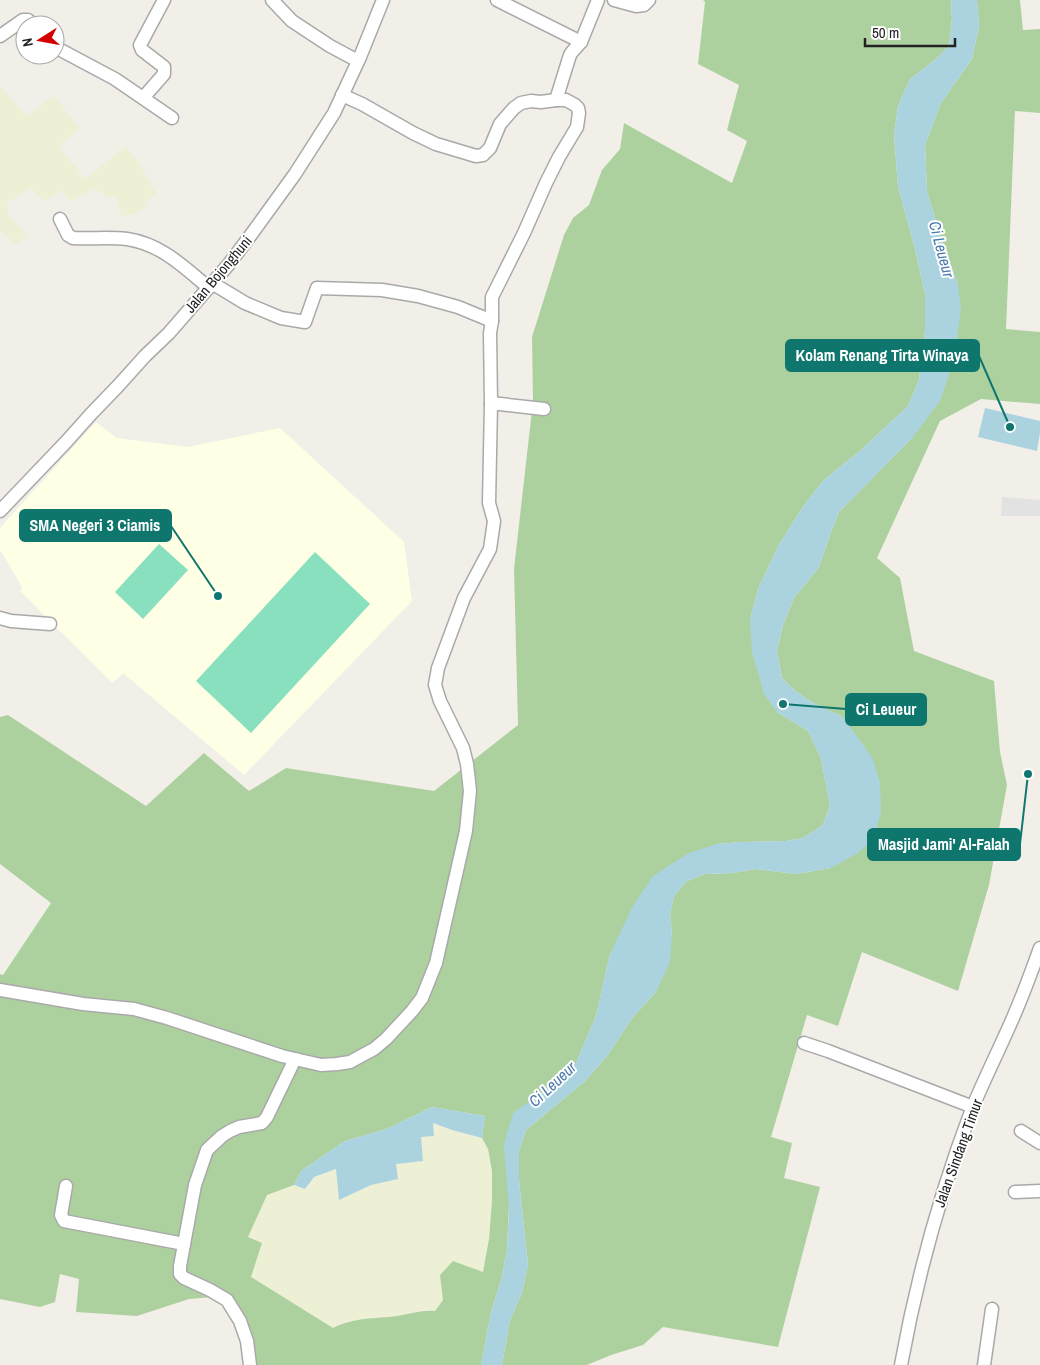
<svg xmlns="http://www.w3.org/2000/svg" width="1040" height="1365" viewBox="0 0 1040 1365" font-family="'Archivo Narrow',sans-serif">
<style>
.education{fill:#ffffe5}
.farmland{fill:#eef0d5}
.forest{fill:#add19e;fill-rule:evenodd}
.pitch{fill:#88e0be}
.parking{fill:#e2e2e2}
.water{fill:#aad3df}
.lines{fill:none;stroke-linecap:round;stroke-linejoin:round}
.minor-casing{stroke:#a9a9a9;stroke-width:15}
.minor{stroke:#fff;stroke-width:12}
.labels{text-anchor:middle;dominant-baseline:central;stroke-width:4;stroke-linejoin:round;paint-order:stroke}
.street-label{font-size:15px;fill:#222;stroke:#fff}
.water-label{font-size:16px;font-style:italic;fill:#4a7aab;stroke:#fff}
.leader{fill:none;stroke:#0f766e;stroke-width:2}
.callout-dot{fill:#0f766e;stroke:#fff;stroke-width:2}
.callout{fill:#0f766e;stroke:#0f766e;stroke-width:2}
.callout-label{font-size:16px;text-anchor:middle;font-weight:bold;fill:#fff}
</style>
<rect width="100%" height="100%" fill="#f2efe9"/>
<!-- education -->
<polygon class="education" points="96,422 117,438 188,447 280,428 404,542 412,601 244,775 123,673 112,683 20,591 22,588 17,578 0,550 0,528"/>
<!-- farmland -->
<g class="farmland">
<polygon points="0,85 26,116 54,96 80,128 59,146 85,179 126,146 137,160 157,194 147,201 143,209 135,214 121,216 115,197 108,197 96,189 70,201 63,191 44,201 31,188 7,203 9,216 28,236 14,245 4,233 0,232"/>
<polygon points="433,1123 452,1130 482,1138 488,1149 492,1171 492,1201 489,1239 483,1272 441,1275 443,1300 435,1311 424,1310 396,1316 369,1318 345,1322 333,1328 250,1277 262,1244 248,1238 267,1195 294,1185 305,1189 314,1177 337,1169 339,1199 371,1185 397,1179 395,1164"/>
</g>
<!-- forest -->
<g class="forest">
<path d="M703 0H951L952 19 949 46 935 60 910 79 898 106 894 135 898 186 916 253 925 294V331L919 380 908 406 860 451 824 480 805 504 780 543 758 589 750 620 777 712 808 731 821 758 830 806 823 825 803 838 786 841 742 842 717 844 610 954 596 1016 576 1063 540 1094 513 1114 507 1250 502 1277 491 1312 481 1365H252L225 1296 189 1299 137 1316 76 1312 79 1279 60 1274 55 1302 40 1307 0 1299V974L3 975 51 903 0 864V717L8 715 146 806 204 753 249 791 286 768 434 791 518 725 514 569 533 401 532 337 564 235 573 218 589 205 602 170 620 149 624 123 732 183 747 141 727 130 739 85 698 64 705 2ZM432 1107 485 1116 482 1138 488 1149 492 1171V1201L489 1239 483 1272 453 1261 440 1275 443 1300 435 1311C420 1310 411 1314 397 1316 373 1319 355 1317 333 1328L251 1277 262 1243 248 1237 267 1195 294 1185 301 1171 345 1141 387 1129Z"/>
<polygon points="977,0 1020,0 1023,30 1040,29 1040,113 1015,111 1006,329 1040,332 1040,404 981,399 940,421 877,558 900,578 914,651 994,681 1000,752 1007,785 989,885 958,991 862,952 838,1026 807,1015 771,1137 792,1143 784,1178 820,1187 778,1347 663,1327 643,1345 611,1355 587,1365 502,1365 510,1320 522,1293 528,1265 519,1180 519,1151 526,1130 584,1082 607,1056 632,1018 656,992 672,934 670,914 674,896 687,881 705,874 733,873 755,869 796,874 831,868 843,717 815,704 795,691 782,678 777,650 783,625 794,598 819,567 831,532 839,512 912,438 958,285 943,245 927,191 925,145 941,103 972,59 979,26"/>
</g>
<!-- pitch -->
<g class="pitch">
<polygon points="159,544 188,570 143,619 115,592"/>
<polygon points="315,552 370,604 251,733 196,681"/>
</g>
<!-- parking -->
<polygon class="parking" points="1002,497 1040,500 1040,516 1001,516"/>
<!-- water -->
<g class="water">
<polygon points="951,0 977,0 979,26 972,59 941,103 925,145 927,191 943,245 958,285 961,310 954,359 940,401 912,438 839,512 831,532 819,567 794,598 783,625 777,650 782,678 795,691 815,704 843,717 873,759 880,783 881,812 874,838 858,853 831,868 796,874 755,869 733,873 705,874 687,881 674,896 670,914 672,934 670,962 656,992 632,1018 607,1056 584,1082 526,1130 519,1151 519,1180 528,1265 522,1293 510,1320 502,1365 481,1365 491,1312 502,1277 507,1250 509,1210 504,1144 513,1113 540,1094 576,1063 596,1016 610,954 633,906 653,876 689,853 717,844 742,842 786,841 803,838 823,825 830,807 821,758 808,731 777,712 764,694 752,652 750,620 758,589 780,543 805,504 824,480 860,451 908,406 919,380 925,331 925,294 916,253 898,186 894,135 898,106 910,79 935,60 949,46 952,19"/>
<polygon points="985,408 1040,421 1040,433 1037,451 978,437"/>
<polygon points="432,1107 485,1116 482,1138 452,1130 433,1123 434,1136 421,1137 423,1161 396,1164 398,1179 371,1185 339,1200 336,1169 314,1177 305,1189 294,1185 301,1171 345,1141 387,1129"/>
</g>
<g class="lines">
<defs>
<g id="minor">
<polyline points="272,0 292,21 330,46 358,61"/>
<polyline points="497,0 581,42"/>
<polyline points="614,0 636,6 644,5 649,0"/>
<polyline points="0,36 23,20 28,20 34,25"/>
<polyline points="55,47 115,79 172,118"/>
<polyline points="143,98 164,74 164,67 142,50 140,45 164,0"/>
<polyline points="556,100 570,55 572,52 581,42 598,0"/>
<path d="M60 219 68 235 73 238C91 239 109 237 127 239 161 244 184 267 209 288"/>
<polyline points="212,283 245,303 281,318 305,322 317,288 382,290 418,296 458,307 492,321"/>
<polyline points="491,403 544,409"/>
<polyline points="0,511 66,442 91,414 118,386 145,356 169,333 229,264 253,232 295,174 334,113 360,57 383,0"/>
<polyline points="0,618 11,621 50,624"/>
<polyline points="0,990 83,1004 134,1009 167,1018 282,1056 321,1065 337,1064 350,1062 361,1056 374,1049 386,1039 412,1011 422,998 436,963 466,831 470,791 467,764 463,748 440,701 435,685 438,668 464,598 490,549 494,521 489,503 491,403 490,333 492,321 492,297 524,233 546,183 559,157 577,127 579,113 578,108 575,105 566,100 556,100 541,102 531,101 521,103 514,108 500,124 490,148 483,155 476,156 436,144 413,133 362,104 342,95"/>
<polyline points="804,1043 828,1051 973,1107"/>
<polyline points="1021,1131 1040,1143"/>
<polyline points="66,1186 61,1215 64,1221 184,1244"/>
<polyline points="1015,1192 1040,1191"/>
<polyline points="250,1365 247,1341 240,1321 227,1300 210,1290 184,1278 180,1274 180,1266 195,1185 207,1150 222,1136 230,1131 239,1127 262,1123 267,1117 295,1059"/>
<path d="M901 1365C917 1277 940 1193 972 1109 983 1082 996 1056 1008 1029 1020 1003 1030 976 1040 948"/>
<polyline points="984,1365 992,1309"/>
</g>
</defs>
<!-- minor casing -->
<use href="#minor" class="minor-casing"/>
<!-- minor -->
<use href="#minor" class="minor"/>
</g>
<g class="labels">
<!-- street labels -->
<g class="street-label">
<text transform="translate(218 274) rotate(-50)">Jalan Bojonghuni</text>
<text transform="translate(958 1153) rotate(-70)">Jalan Sindang Timur</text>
</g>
<!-- water labels -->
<g class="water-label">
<text transform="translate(942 249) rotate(75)">Ci Leueur</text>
<text transform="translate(552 1084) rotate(-43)">Ci Leueur</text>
</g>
</g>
<!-- callouts -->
<path class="leader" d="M1010 427L979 356M218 596L171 526M783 704L846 709M1028 774L1020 844"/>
<g class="callout-dot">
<circle cx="1010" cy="427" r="5"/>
<circle cx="218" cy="596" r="5"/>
<circle cx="783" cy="704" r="5"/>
<circle cx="1028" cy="774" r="5"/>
</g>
<g class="callout">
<rect x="786" y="340" width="193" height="31" rx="5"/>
<rect x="20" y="510" width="151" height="31" rx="5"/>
<rect x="846" y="694" width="80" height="31" rx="5"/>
<rect x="868" y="829" width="152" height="31" rx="5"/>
</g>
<g class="callout-label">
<text x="882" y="361">Kolam Renang Tirta Winaya</text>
<text x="95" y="531">SMA Negeri 3 Ciamis</text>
<text x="886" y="715">Ci Leueur</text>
<text x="944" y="850">Masjid Jami' Al-Falah</text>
</g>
<!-- north arrow -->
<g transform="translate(40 40) rotate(259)"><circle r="24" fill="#ffffff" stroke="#a7a7a7"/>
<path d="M0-4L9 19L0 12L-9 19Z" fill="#d40000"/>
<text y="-8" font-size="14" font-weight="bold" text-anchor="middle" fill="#222222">N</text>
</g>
<!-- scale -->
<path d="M865 38v8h90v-8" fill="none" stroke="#222222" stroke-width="2.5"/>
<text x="872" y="38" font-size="15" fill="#222222" stroke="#ffffff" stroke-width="4" paint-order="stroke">50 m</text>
</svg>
